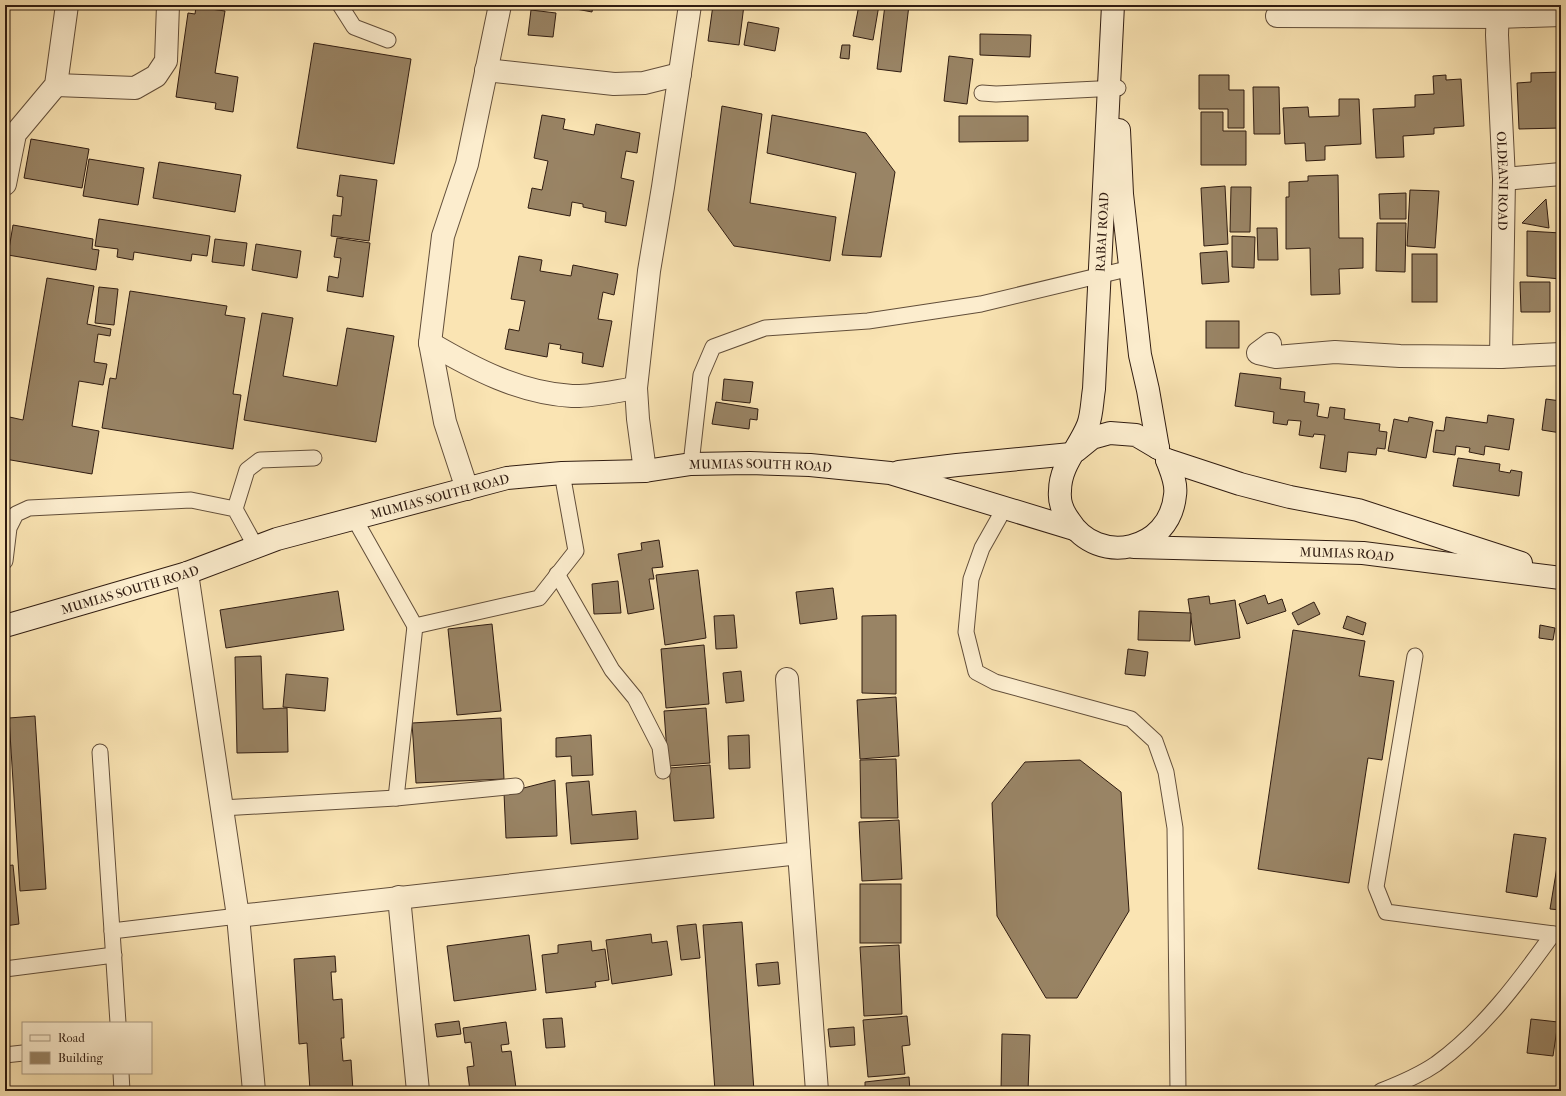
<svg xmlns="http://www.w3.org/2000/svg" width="1566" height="1096" viewBox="0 0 1566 1096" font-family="'IM FELL French Canon',serif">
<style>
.building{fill:#998465;stroke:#301c11}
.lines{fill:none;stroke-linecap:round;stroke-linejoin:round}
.service-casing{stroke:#624e3a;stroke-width:17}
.minor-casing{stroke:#624e3a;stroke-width:24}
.secondary-casing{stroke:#301c11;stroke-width:24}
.service{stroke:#fcedce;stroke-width:15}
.minor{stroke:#fcedce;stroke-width:22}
.secondary{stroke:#fcedce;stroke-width:22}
.labels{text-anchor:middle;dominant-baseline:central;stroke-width:3;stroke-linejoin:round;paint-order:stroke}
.street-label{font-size:13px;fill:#301c11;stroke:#fcedce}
</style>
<rect width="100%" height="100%" fill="#fae4b3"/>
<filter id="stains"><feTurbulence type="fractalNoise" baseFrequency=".005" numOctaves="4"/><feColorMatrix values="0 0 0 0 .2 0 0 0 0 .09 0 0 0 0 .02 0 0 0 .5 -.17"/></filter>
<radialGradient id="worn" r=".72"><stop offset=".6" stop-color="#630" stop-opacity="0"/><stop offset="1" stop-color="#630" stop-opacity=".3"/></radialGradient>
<!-- building -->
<g class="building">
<polygon points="555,5 593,5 592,12"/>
<polygon points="713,5 744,5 739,45 708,41"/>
<polygon points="859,5 879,5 873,40 853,36"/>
<polygon points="885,5 909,5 901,72 877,69"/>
<polygon points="196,7 225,11 215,73 238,77 233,112 215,109 216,103 176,97 188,13 195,14"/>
<polygon points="531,10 556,13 553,37 528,35"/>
<polygon points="748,22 779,28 775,51 744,45"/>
<polygon points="980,34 1031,35 1030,57 980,55"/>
<polygon points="314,43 411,59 394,164 297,148"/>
<polygon points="842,45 850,45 849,59 840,58"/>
<polygon points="949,56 973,59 967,104 944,101"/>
<polygon points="1561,72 1561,128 1519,129 1517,83 1531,82 1531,73"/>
<polygon points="1199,75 1229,75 1229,90 1244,90 1244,128 1228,128 1228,109 1199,109"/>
<polygon points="1446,75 1446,80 1461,79 1464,126 1434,128 1434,134 1403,136 1404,157 1376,158 1373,109 1415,107 1415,95 1434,94 1433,76"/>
<polygon points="1253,87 1279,87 1280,134 1254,134"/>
<polygon points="1339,99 1359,99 1361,144 1325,146 1325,160 1306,161 1305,143 1285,144 1283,108 1308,107 1309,117 1339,116"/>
<polygon points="722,106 762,114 750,203 836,217 830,261 734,246 708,210"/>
<polygon points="1201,112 1223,112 1223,131 1246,131 1246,165 1201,165"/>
<polygon points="542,115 565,119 563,129 594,135 596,124 640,133 637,153 626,151 621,178 634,181 626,226 605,222 606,212 583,207 583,204 572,202 570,216 528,208 532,188 542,190 548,161 534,158"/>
<polygon points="772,115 866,133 895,172 881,257 842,255 856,173 767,153"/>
<polygon points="959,116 1028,116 1028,141 959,142"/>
<polygon points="31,139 89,149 82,188 24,178"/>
<polygon points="89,159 144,168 138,205 83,196"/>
<polygon points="159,162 241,175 235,212 153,198"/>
<polygon points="340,175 377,180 369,241 331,236 333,215 341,216 343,197 337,196"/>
<polygon points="1338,175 1339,238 1363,238 1363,268 1339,269 1340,294 1311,295 1310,248 1286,249 1286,197 1289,197 1289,182 1308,181 1308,176"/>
<polygon points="1225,186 1228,244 1204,246 1201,188"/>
<polygon points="1231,187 1251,187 1250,232 1230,232"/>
<polygon points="1410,190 1439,191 1435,248 1407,246"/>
<polygon points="1406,193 1406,219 1380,219 1379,194"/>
<polygon points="1560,195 1561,195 1561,224 1558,223"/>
<polygon points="1546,199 1549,228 1522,223"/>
<polygon points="99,219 210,236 207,256 192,254 191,261 134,252 133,260 117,257 118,249 95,246"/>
<polygon points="1377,223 1406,223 1405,272 1376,271"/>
<polygon points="13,225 93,239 92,249 99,250 96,270 8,255"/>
<polygon points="1257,228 1277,228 1278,260 1258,260"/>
<polygon points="1527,231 1561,233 1561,279 1527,276"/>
<polygon points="1232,236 1255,237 1254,268 1232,267"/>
<polygon points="337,238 370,243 363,297 327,291 329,276 338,278 341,258 334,257"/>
<polygon points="215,239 247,243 244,266 212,262"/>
<polygon points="256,244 301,251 297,278 252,270"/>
<polygon points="1227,251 1229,282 1202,284 1200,253"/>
<rect x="1412" y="254" width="25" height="48"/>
<polygon points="519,256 542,260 540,271 571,276 573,265 618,274 614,295 603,292 598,319 612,321 603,367 582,363 583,353 560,349 561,345 549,343 547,357 505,349 509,329 519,331 525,301 511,299"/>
<polygon points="47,278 94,286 87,324 111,329 110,336 98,334 94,362 107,364 103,385 79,381 72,426 99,431 92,474 5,459 5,416 23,420"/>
<polygon points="1520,282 1550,282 1550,312 1521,312"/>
<polygon points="99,287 118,289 114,325 95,323"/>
<polygon points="130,291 227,306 225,315 245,318 233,394 241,395 233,449 102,428 110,378 116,379"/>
<polygon points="262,313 293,318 283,376 337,386 347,328 394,336 376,442 244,420"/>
<rect x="1206" y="321" width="33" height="27"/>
<polygon points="1240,373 1281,378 1280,389 1305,392 1304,402 1319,404 1317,416 1328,418 1330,407 1345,409 1344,419 1380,424 1379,431 1387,432 1385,449 1377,448 1376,455 1348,452 1346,472 1320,468 1325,435 1314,434 1313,437 1299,435 1301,421 1288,420 1287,425 1273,423 1274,412 1235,406"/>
<polygon points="724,379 753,382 750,403 722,400"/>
<polygon points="1546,399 1561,401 1561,433 1542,430"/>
<polygon points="716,402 758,409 757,420 750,419 749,429 712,424"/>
<polygon points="1488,415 1514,419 1509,450 1485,446 1484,455 1469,452 1470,448 1456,446 1455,455 1433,452 1436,430 1444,431 1446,417 1487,423"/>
<polygon points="1409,417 1433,422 1426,458 1388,451 1394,419 1408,422"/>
<polygon points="1458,458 1500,464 1499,471 1510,473 1511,470 1522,472 1519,496 1453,486"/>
<polygon points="659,540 663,567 652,568 654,579 649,579 654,609 628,614 618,554 642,550 641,543"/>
<polygon points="698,570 706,638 665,645 656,575"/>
<polygon points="618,581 621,613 594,614 592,584"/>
<polygon points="833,588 837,619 800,624 796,592"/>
<polygon points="338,591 344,630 226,648 220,610"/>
<polygon points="1265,595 1268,604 1282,599 1286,611 1247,624 1239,604"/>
<polygon points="1209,596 1210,604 1235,600 1240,638 1195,645 1188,599"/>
<polygon points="1314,602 1320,614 1298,625 1292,613"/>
<polygon points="1139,611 1191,613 1190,641 1138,640"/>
<polygon points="734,615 737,648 716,649 714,616"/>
<polygon points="896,615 896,694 862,693 862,616"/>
<polygon points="1347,616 1366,623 1363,635 1343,628"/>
<polygon points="492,624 501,711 457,715 448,629"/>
<polygon points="1540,625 1555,628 1553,640 1539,638"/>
<polygon points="1293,630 1365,641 1359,676 1394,681 1382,760 1368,758 1349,883 1258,869"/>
<polygon points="704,645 709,704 666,708 661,649"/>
<polygon points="1128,649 1148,652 1145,676 1125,674"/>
<polygon points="261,656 263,709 287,708 288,752 237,753 235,657"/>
<polygon points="741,671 744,701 726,703 723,673"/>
<polygon points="286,674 328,678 325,711 283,707"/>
<polygon points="896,697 899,756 860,759 857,700"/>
<polygon points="706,708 710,763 668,766 664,711"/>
<polygon points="35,716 46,889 20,891 9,718"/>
<polygon points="501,718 504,779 416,783 412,723"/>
<polygon points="591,735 593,775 572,776 571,756 556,757 556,738"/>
<polygon points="749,735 750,768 729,769 728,736"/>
<polygon points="896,759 898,818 861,818 860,760"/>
<polygon points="1080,760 1121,792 1129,911 1077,998 1046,998 997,916 992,803 1025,762"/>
<polygon points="710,765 714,818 674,821 669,768"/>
<polygon points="555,780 557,836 506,838 504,793"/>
<polygon points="589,781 592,815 636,811 638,839 571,844 566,783"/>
<polygon points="899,820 902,879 862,881 859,822"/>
<polygon points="1514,834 1546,838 1537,897 1506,892"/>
<polygon points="1561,843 1561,910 1550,909"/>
<polygon points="13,865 19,924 5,926 5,866"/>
<rect x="860" y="884" width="41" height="59"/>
<polygon points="742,922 754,1091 715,1091 703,925"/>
<polygon points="696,924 700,958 681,960 677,926"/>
<polygon points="651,934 652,943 667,941 672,975 612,984 606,940"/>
<polygon points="529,935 536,990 454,1001 447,946"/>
<polygon points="591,941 592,951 605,949 609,980 595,982 596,987 546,993 542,955 558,953 558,945"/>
<polygon points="899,945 902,1014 864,1016 860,947"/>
<polygon points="335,956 336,972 331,972 333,1000 342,999 344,1038 341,1038 343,1061 351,1060 353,1091 310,1091 307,1043 299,1044 294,959"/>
<polygon points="778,962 780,984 758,986 756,964"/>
<polygon points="907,1016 910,1045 902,1046 905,1074 868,1077 863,1020"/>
<polygon points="562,1018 565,1047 546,1048 543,1019"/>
<polygon points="1531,1019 1558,1022 1553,1056 1527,1053"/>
<polygon points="459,1021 461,1034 437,1037 435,1024"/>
<polygon points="506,1022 509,1044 501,1045 502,1052 511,1051 516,1088 504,1091 470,1091 467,1067 474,1066 471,1042 465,1043 463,1028"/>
<polygon points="854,1027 855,1045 830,1047 828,1029"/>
<polygon points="1002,1034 1030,1035 1028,1091 1001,1091"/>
<polygon points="909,1077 910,1091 865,1091 865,1082"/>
<rect x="1067" y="1088" width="15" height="3"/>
</g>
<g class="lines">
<defs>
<g id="service">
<polyline points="340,5 354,27 388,40"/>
<polyline points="982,93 996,94 1118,88"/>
<polyline points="691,464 701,375 713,347 765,328 868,321 981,304 1131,268"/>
<polyline points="235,509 247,470 260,460 314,458"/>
<polyline points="1004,509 982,548 971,579 966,632 976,672 995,682 1131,719 1155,741 1166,772 1175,828 1178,1091"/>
<polyline points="354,518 415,626 539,598 576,551 562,473"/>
<polyline points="5,561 9,528 16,514 29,508 191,500 235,509 256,547"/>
<polyline points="557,574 612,670 635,698 660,747 663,771"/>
<polyline points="1415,656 1376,887 1386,912 1561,935"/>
<polyline points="100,752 112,931"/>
<polyline points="396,798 415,626"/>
<polyline points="222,808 396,798 516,786"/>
<polyline points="5,969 114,955"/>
<polyline points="118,1023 112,931 238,916"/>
<polyline points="5,1055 23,1053"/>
<polyline points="121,1073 122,1091"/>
<path d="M1381 1091C1399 1084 1420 1075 1436 1064 1483 1030 1519 981 1553 934"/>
</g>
<g id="minor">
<path id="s1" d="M1498 5 1497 35 1504 179 1501 357"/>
<polyline points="1277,16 1498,17 1561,15"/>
<polyline points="486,70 614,84 644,83 680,74"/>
<polyline points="56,85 135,88 156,76 166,61 168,5"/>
<polyline points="1504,179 1561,174"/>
<polyline points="5,184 15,134 56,85 67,5"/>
<path d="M430 343C474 369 520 393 572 396 591 397 616 391 636 388"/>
<polyline points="1270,344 1258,353 1276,357 1335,352 1400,356 1501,357 1561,354"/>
<polyline points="645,471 638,419 636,388 649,271 663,187 690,5"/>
<polyline points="467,489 445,422 430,343 443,236 467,164 500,5"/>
<polyline points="187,573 238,916 254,1091"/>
<polyline points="799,853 817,1091"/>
<polyline points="399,897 418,1091"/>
<polyline points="238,916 799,853 787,679"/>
</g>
<g id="secondary">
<path d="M1113 5 1094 389C1092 401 1092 415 1088 425 1079 448 1060 465 1060 491 1059 501 1063 512 1069 520 1098 567 1170 551 1175 495 1177 483 1171 471 1167 460"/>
<polyline points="1119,130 1122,194 1140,355 1148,390 1158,448"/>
<polyline points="1076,451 1092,438 1110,433 1136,435 1158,448"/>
<polyline points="1167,460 1240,484 1290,497 1358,510 1521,563"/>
<polyline points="899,472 957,465 1071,454"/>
<path id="s2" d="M1134 547 1363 553 1561 578"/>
<path id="s3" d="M5 626 187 573 277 539 507 478 562 473 645 471 691 464 750 463 810 465 890 473 1074 529"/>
</g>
</defs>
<!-- service casing -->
<use href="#service" class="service-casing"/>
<!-- minor casing -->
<use href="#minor" class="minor-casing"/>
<!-- secondary casing -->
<use href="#secondary" class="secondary-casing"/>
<!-- service -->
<use href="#service" class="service"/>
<!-- minor -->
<use href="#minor" class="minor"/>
<!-- secondary -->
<use href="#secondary" class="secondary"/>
</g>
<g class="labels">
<!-- street labels -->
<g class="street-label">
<text stroke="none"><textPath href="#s1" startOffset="176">OLDEANI ROAD</textPath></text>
<text transform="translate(1102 232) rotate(-87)">RABAI ROAD</text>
<text stroke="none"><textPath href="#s3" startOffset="778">MUMIAS SOUTH ROAD</textPath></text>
<text stroke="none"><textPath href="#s3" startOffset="454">MUMIAS SOUTH ROAD</textPath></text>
<text stroke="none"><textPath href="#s2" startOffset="213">MUMIAS ROAD</textPath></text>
<text stroke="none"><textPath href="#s3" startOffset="130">MUMIAS SOUTH ROAD</textPath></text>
</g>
</g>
<!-- margin -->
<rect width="1566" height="1096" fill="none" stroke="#fae4b3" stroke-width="20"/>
<rect x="6" y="6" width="1554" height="1084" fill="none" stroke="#301c11" stroke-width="2"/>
<rect x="10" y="10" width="1546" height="1076" fill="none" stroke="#301c11"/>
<!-- legend -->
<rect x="22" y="1022" width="130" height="52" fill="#fcedce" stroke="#aa9982"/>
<rect x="30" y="1035" width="20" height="6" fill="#fcedce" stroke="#aa9982"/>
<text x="58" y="1042" font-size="12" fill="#301c11">Road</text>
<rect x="30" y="1052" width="20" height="12" fill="#998465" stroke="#aa9982"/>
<text x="58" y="1062" font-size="12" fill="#301c11">Building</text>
<rect width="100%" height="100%" filter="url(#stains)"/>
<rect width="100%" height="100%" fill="url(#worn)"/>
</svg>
